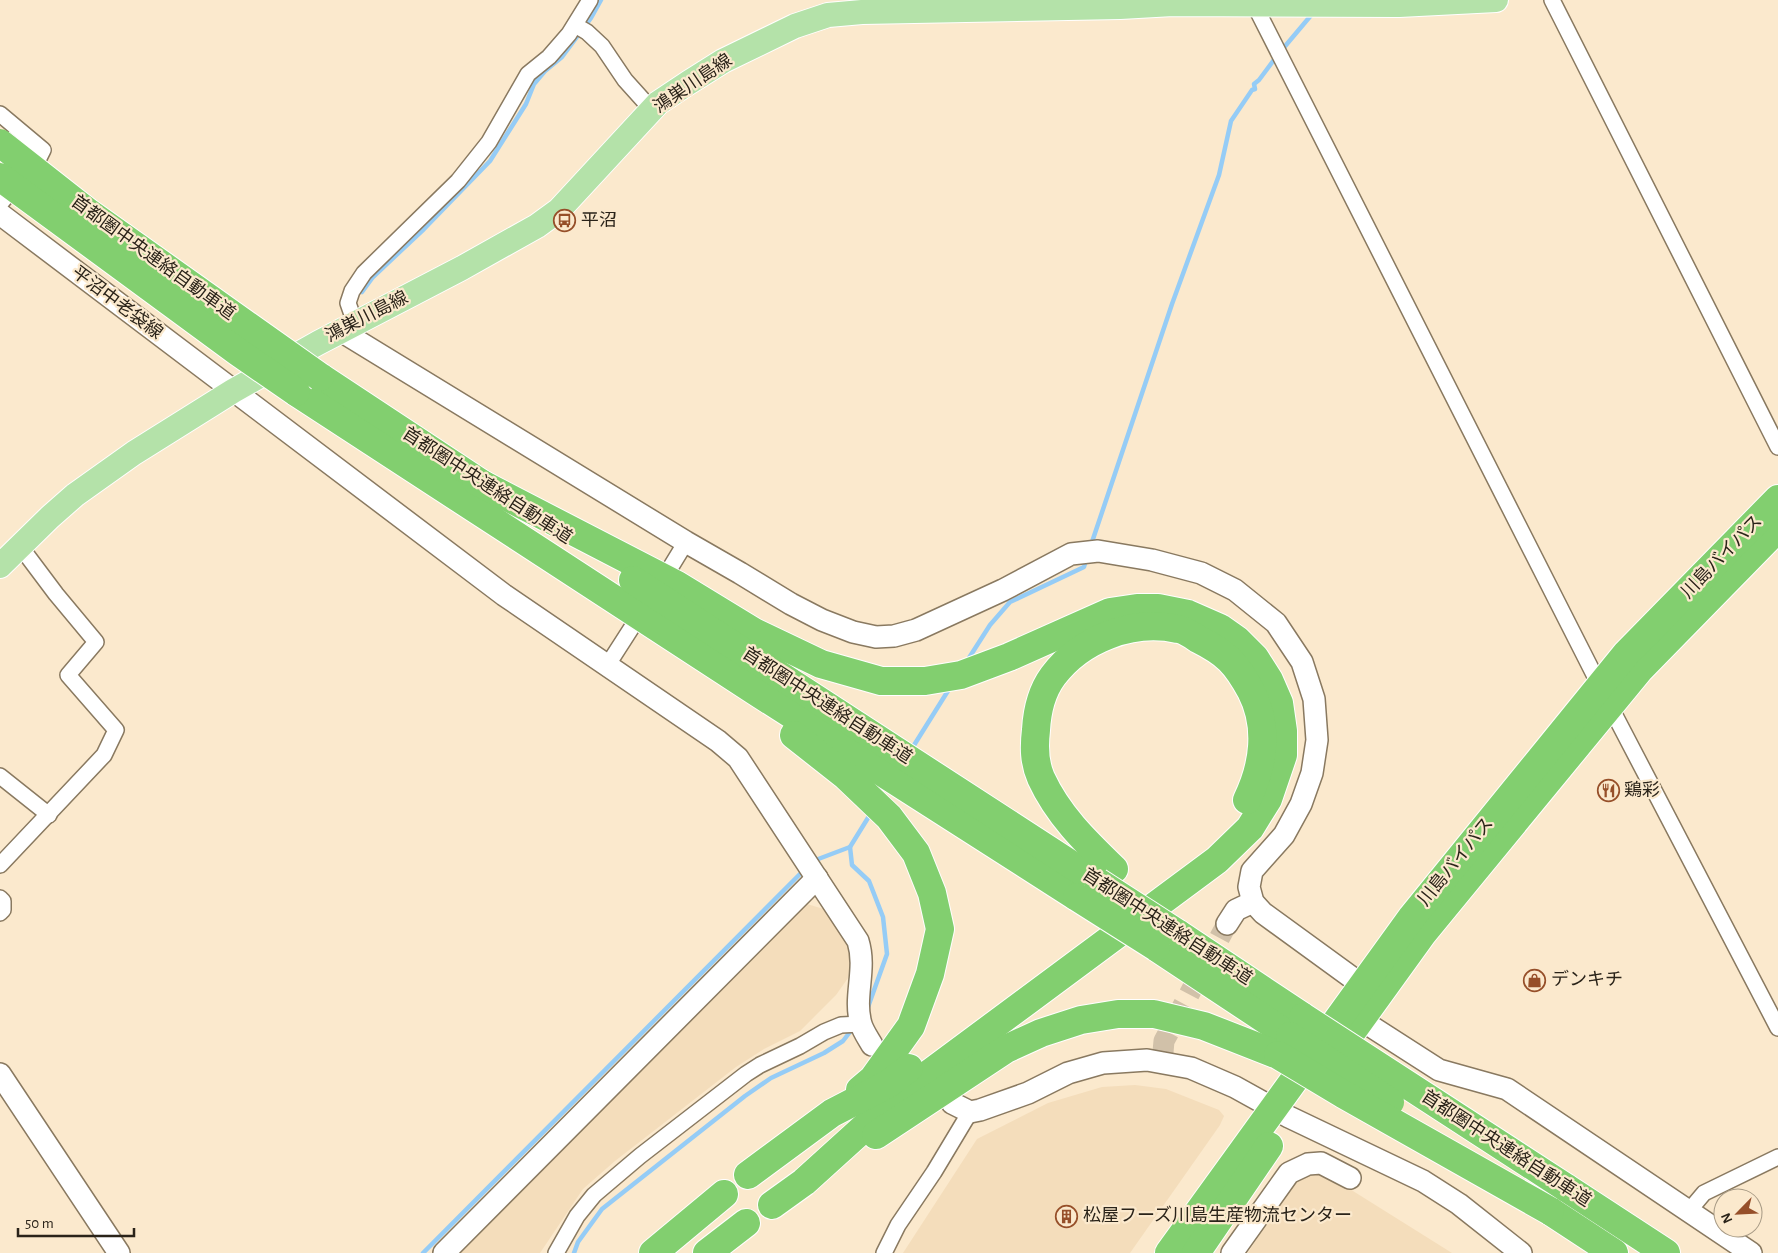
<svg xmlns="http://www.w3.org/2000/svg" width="1778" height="1253" viewBox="0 0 1778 1253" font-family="'Alegreya Sans','Noto Sans JP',sans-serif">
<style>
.built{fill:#f4ddbb}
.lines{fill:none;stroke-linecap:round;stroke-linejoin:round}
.stream{stroke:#95ccf6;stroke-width:4.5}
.secondary-tunnel{stroke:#d1c1a9;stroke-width:21;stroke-dasharray:21 11;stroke-linecap:butt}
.street-casing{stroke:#897960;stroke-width:18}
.secondary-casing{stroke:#897960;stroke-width:24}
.primary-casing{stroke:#fff;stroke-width:26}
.highway-casing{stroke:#fff;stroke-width:30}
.street{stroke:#fff;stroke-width:15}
.secondary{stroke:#fff;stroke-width:21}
.primary{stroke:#b4e2a9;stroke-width:24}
.highway{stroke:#82cf6f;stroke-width:28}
.highway-bridge-casing{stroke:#fff;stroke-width:30;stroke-linecap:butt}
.highway-bridge{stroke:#82cf6f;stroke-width:28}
.labels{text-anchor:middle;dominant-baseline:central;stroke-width:4.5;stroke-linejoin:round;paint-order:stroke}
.street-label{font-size:18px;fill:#2a2319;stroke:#fbe9cd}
.poi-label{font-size:18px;fill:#2a2319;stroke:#fbe9cd;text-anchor:start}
</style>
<rect width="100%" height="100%" fill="#fbe9cd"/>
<!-- built -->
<g class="built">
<polygon points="807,904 827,910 846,934 851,957 848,978 836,995 800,1031 764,1049 736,1067 615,1161 583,1189 540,1253 453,1253 789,916"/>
<polygon points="1135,1085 1166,1089 1219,1110 1224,1116 1220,1125 1130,1253 903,1253 977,1139 1048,1103 1102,1087"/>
<polygon points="1317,1171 1345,1186 1452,1253 1248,1253 1289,1186 1303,1173"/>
</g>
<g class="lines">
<!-- stream -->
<g class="stream">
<polyline points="1281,51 1313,13"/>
<polyline points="362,292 373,277 424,229 490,161 526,104 534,84 545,71 562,57 591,18 601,0"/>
<polyline points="1091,545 1172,304 1219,175 1231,121 1252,90 1255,89 1254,84 1259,80 1276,57"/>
<polyline points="967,661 990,625 1010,602 1084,567 1086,560"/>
<polyline points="911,750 951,686"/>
<polyline points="850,847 852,865 869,881 883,917 887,954 868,1007"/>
<polyline points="813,861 850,847 871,813"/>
<polyline points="423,1253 804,870"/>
<polyline points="574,1253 578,1242 602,1209 745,1096 771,1078 824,1053 843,1041 853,1028"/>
</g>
<!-- secondary-tunnel -->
<polyline class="secondary-tunnel" points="1163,1052 1164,1041 1227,924"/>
<defs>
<g id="street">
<polyline points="1552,0 1778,447"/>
<polyline points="1254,4 1610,706 1778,1028"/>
<polyline points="575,25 587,32 602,46 625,80 652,110"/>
<polyline points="0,114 43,150 39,158 0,204"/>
<polyline points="355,323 348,303 352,291 364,273 458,181 489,142 528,74 549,57 569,34 590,0"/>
<polyline points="661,583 686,542"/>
<polyline points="607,666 643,610"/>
<polyline points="0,776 49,815"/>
<polyline points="0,865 104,755 116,730 68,675 96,642 56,594 20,546"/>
<polyline points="0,898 3,901 3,910 0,913"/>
<polyline points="1688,1212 1704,1193 1778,1157"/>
<polyline points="556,1253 577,1216 594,1195 640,1156 746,1074 760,1065 800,1046 824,1032 841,1025 861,1024"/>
<polyline points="884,1253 898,1225 934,1172 970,1112"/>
</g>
<g id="secondary">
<path d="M0 214 504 595 718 741 738 758 858 941C867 970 853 996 861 1024 863 1031 868 1038 872 1045"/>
<polyline points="341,331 686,542 740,573 791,604 822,620 853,632 876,637 894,636 916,630 1003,590 1071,554 1098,551 1152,560 1201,573 1235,590 1276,623 1302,662 1314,699 1317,740 1312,773 1301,804 1284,835 1252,871 1249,887 1253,902 1263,913 1362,985"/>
<polyline points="1227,924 1236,910 1253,902"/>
<polyline points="1361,1020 1439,1070 1507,1089 1751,1253"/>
<polyline points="0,1074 119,1253"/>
<polyline points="952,1103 970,1112 980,1110 1028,1093 1068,1073 1103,1063 1147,1060 1191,1068 1235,1087 1289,1117 1423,1181 1459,1204 1521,1253"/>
<polyline points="444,1253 817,878"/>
<polyline points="1232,1253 1289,1173 1308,1164 1321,1163 1350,1178"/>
</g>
<polyline id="primary" points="0,566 50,517 75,495 134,453 233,391 318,343 462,268 537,226 559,210 658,103 688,83 723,61 795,26 828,15 862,12 1120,7 1173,4 1399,5 1496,0"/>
<g id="highway">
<polyline points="320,377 491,490"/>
<polyline points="296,392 755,691 1077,897"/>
<polyline points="476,481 677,585 754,632 821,664 881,681 925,681 961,675 1009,657 1110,612 1137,608 1158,608 1188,614 1220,628 1237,640 1255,658 1269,680 1279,703 1283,731 1283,755 1268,799 1250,828 1217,860 899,1096 804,1182 772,1205"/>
<polyline points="633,580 1098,882"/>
<polyline points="794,735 846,776 889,817 916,853 932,893 940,929 930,974 911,1026 873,1079 860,1090"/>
<path d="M1114 869C1085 841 1058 815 1041 778 1034 762 1034 747 1036 730 1037 712 1042 691 1053 676 1081 639 1132 619 1178 629 1185 630 1192 635 1198 639 1226 653 1236 663 1251 691 1269 726 1264 765 1247 800"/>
<polyline points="1177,933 1303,1017"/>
<polyline points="1156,947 1290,1036"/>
<polyline points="1330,1062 1423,933 1639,670 1778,528"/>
<polyline points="876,1135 1006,1049 1041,1033 1081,1020 1118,1014 1154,1014 1204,1026 1278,1055"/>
<polyline points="748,1175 832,1113 888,1084 909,1068"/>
<polyline points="1565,1187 1666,1253"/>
<polyline points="1550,1211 1614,1253"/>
<polyline points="653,1253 724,1194"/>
<polyline points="707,1253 746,1223"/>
<polyline points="1169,1253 1412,917 1626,654 1778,499"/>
<polyline points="1196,1253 1269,1146"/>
</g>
</defs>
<!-- street casing -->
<use href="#street" class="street-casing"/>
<!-- secondary casing -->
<use href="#secondary" class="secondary-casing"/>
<!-- primary casing -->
<use href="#primary" class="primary-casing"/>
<!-- highway casing -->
<use href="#highway" class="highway-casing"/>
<!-- street -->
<use href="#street" class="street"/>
<!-- secondary -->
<use href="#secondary" class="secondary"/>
<!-- primary -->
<use href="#primary" class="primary"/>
<!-- highway -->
<use href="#highway" class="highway"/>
<defs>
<g id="highway-bridge">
<polyline points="0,143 89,213 320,377"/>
<polyline points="0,177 238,352 296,392"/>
<polyline points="1098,882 1177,933"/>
<polyline points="1077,897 1156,947"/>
<polyline points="1303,1017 1565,1187"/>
<polyline points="1290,1036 1390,1102"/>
<polyline points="1278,1055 1343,1094 1550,1211"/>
</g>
</defs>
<!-- highway-bridge casing -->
<use href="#highway-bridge" class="highway-bridge-casing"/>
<!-- highway-bridge -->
<use href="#highway-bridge" class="highway-bridge"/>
</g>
<!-- icons -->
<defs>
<symbol id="bus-ring" viewBox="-11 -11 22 22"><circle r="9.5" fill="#fbe9cd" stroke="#964f29" stroke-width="1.5"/><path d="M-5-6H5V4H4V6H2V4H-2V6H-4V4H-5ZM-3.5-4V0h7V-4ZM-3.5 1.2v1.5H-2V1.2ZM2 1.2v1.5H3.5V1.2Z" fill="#964f29"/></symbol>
<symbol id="restaurant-ring" viewBox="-11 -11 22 22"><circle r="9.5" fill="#fbe9cd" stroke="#964f29" stroke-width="1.5"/><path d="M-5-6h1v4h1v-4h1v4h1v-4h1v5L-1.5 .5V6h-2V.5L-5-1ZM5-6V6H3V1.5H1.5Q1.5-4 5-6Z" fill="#964f29"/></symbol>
<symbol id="shop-ring" viewBox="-11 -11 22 22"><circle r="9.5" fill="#fbe9cd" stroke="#964f29" stroke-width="1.5"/><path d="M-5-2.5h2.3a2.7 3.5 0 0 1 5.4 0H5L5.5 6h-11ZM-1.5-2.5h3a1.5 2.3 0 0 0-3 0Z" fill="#964f29"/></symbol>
<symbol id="building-ring" viewBox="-11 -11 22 22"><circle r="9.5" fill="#fbe9cd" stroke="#964f29" stroke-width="1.5"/><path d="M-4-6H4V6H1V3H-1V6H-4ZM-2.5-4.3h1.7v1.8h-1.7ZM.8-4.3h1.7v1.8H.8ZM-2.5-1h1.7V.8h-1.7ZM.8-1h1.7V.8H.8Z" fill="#964f29"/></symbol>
</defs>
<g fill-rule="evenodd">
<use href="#bus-ring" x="552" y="208" width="25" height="25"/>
<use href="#restaurant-ring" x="1596" y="778" width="25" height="25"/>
<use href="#shop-ring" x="1522" y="968" width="25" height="25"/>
<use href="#building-ring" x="1054" y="1204" width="25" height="25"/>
</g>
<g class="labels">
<!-- street labels -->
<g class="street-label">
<text transform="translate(693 84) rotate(-34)">鴻巣川島線</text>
<text transform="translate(153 258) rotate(36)">首都圏中央連絡自動車道</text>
<text transform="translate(117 303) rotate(37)">平沼中老袋線</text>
<text transform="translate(367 317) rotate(-27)">鴻巣川島線</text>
<text transform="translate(487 486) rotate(33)">首都圏中央連絡自動車道</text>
<text transform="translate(1722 557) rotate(-46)">川島バイパス</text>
<text transform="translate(827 706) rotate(33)">首都圏中央連絡自動車道</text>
<text transform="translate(1456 862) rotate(-51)">川島バイパス</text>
<text transform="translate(1167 927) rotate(33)">首都圏中央連絡自動車道</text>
<text transform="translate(1506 1149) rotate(33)">首都圏中央連絡自動車道</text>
</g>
<!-- poi labels -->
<g class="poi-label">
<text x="581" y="221">平沼</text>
<text x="1624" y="791">鶏彩</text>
<text x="1551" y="980">デンキチ</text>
<text x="1083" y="1216">松屋フーズ川島生産物流センター</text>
</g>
</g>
<!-- north arrow -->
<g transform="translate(1738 1213) rotate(246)"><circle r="24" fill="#fbe9cd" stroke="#a79a85"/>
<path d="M0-4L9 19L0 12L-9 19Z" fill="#964f29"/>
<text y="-8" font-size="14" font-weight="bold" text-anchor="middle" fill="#2a2319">N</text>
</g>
<!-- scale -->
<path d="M18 1228v8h116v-8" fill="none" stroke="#2a2319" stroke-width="2.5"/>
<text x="25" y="1228" font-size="15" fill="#2a2319" stroke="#fbe9cd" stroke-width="4" paint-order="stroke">50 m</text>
</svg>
